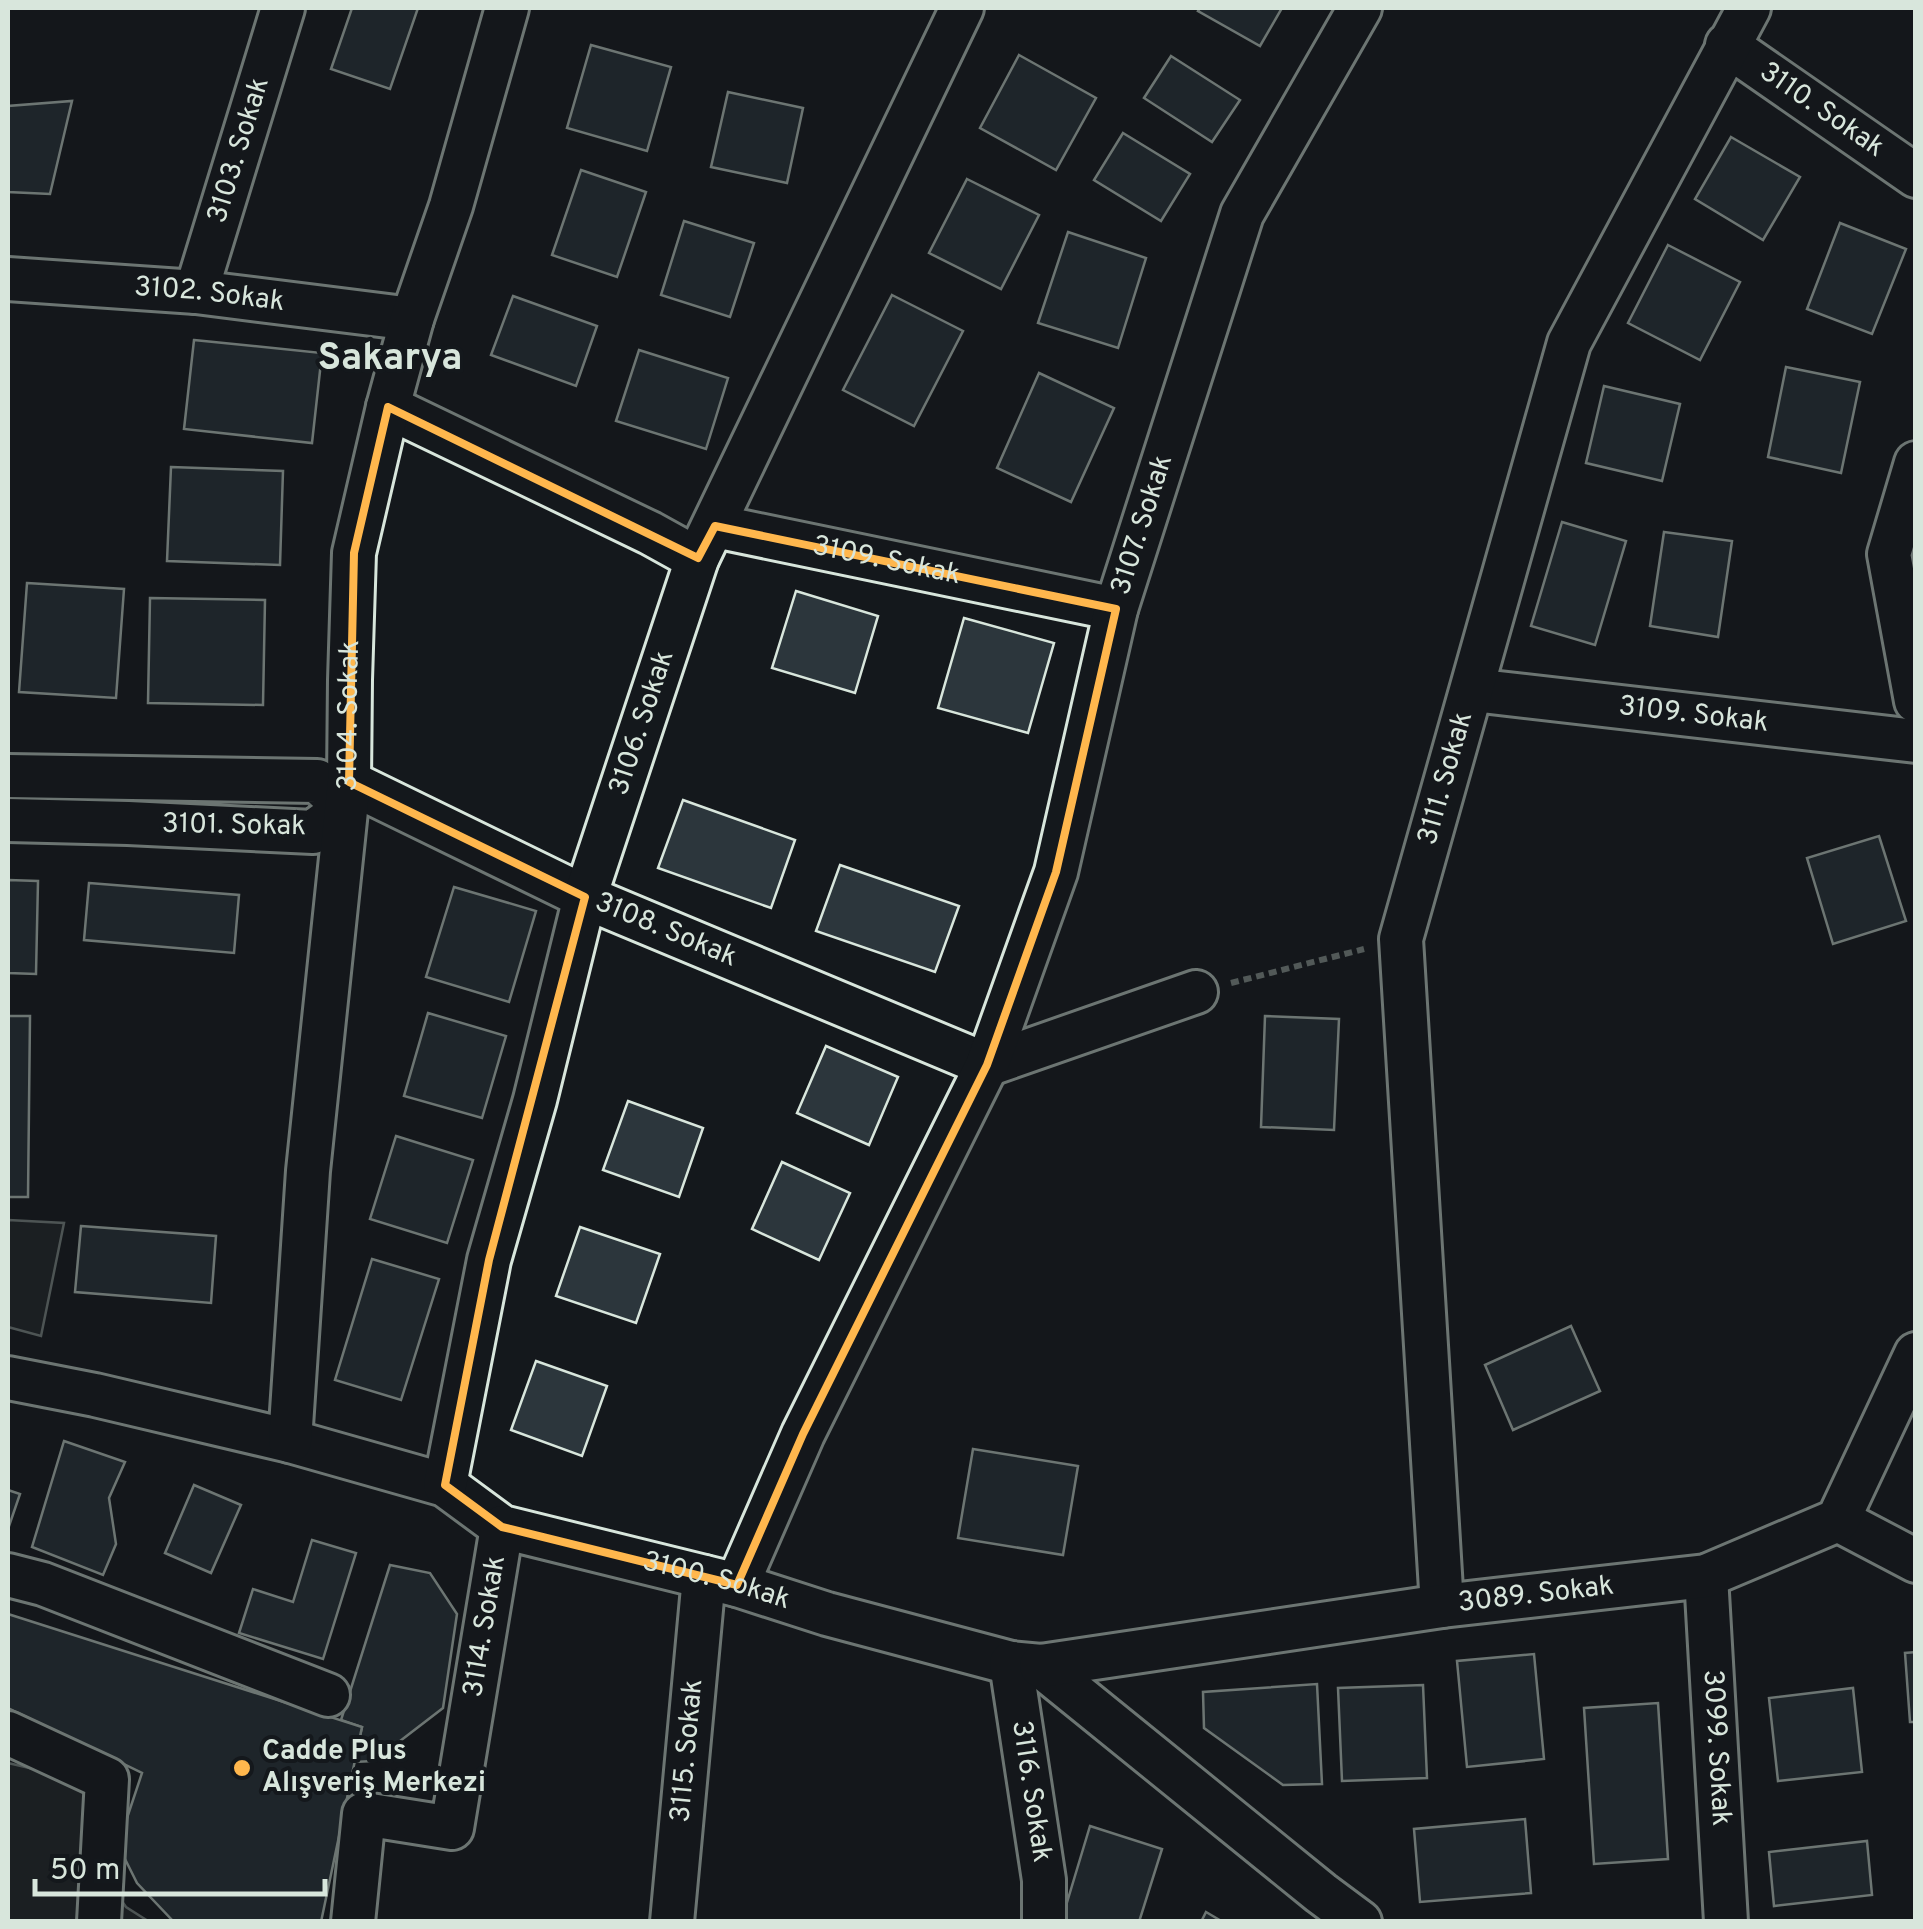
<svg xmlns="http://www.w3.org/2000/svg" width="1923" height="1929" viewBox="0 0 1923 1929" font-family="Overpass,sans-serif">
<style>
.parking{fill:#24282b;stroke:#939e99;stroke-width:2.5}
.building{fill:#2c363c;stroke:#d8e6dc;stroke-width:2.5}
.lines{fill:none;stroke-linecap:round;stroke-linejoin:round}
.minor-casing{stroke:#d8e6dc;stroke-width:48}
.path{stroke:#9da8a2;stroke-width:6;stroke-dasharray:8 5;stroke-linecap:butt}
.minor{stroke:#14181c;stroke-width:42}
.marked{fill:none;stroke:#ffb74d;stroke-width:8;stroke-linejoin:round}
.poi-dot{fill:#ffb74d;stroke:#14181c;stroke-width:4}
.labels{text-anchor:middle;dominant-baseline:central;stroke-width:8;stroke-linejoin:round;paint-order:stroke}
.street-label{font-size:28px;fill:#d8e6dc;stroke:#14181c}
.poi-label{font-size:28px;font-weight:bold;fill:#d8e6dc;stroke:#14181c;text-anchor:start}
.district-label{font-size:38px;font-weight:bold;fill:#d8e6dc;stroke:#14181c}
</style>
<rect width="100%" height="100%" fill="#14181c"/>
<!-- parking -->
<g class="parking">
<polygon points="8,1220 64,1223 41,1336 8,1327"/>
<polygon points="8,1763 94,1783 91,1857 126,1907 148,1921 8,1922"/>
</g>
<!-- building -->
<g class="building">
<polygon points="352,8 418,8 390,89 331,69"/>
<polygon points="1200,8 1282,8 1260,46 1198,11"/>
<polygon points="591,45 671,67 647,151 567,128"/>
<polygon points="1019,55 1096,98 1056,170 980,128"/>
<polygon points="1171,56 1240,100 1212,142 1144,98"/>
<polygon points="728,92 803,108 787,183 711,167"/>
<polygon points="72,101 50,194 8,192 8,106"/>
<polygon points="1123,133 1190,174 1161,221 1094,180"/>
<polygon points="1731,137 1800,177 1763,240 1695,199"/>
<polygon points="581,170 646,192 617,277 552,255"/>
<polygon points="967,179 1039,215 1001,289 929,253"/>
<polygon points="684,221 754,243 730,317 661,295"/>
<polygon points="1840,223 1906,249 1872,334 1807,309"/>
<polygon points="1068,232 1146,258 1118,348 1038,323"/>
<polygon points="1668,245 1740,282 1700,360 1628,323"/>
<polygon points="892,295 963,331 914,426 843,390"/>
<polygon points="513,296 597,326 576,386 491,355"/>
<polygon points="194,340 322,353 312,443 184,429"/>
<polygon points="639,350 728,378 706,449 616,421"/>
<polygon points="1786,367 1860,382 1841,473 1768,457"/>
<polygon points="1039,373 1114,408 1071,502 997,468"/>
<polygon points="1604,386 1680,404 1662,481 1586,463"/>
<polygon points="171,467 283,471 280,565 167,561"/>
<polygon points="1562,522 1626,541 1595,645 1531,626"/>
<polygon points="1664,532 1732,541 1718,637 1650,626"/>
<polygon points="27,583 124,589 116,698 19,692"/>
<polygon points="796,591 878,616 855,693 772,668"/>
<polygon points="150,598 265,600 263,705 148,703"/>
<polygon points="964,618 1054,643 1028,733 938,708"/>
<polygon points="683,800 795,840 771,908 658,868"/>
<polygon points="1879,836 1906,921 1833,944 1807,858"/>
<polygon points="840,865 959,906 935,972 816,931"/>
<polygon points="8,880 38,881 36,974 8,973"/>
<polygon points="89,883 239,895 234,953 84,940"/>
<polygon points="454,887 536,911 509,1002 426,977"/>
<polygon points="428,1013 506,1036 482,1118 404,1096"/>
<polygon points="8,1016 30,1016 28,1197 8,1197"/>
<polygon points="1265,1016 1339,1019 1334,1130 1261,1127"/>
<polygon points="826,1046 898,1077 869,1145 797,1113"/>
<polygon points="628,1101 703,1128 679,1197 603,1170"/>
<polygon points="396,1136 473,1160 447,1243 370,1219"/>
<polygon points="782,1162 850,1193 819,1260 752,1229"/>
<polygon points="81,1226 216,1236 211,1303 75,1292"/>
<polygon points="580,1227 660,1254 636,1323 556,1296"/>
<polygon points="372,1259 439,1279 401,1400 335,1380"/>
<polygon points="1571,1326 1600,1391 1513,1430 1485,1365"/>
<polygon points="536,1361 607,1386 582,1456 511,1430"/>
<polygon points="64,1441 125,1462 109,1498 116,1544 103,1575 32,1547"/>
<polygon points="973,1449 1078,1466 1063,1555 958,1538"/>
<polygon points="194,1485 241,1505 211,1573 165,1553"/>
<polygon points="8,1490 20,1494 8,1529"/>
<polygon points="312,1540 356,1553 323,1659 239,1633 253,1589 293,1602"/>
<polygon points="390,1565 430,1573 457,1614 443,1708 374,1761 354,1762 362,1727 341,1720"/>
<polygon points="8,1614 362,1727 321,1922 174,1922 137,1883 118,1845 142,1773 8,1708"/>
<polygon points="1916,1652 1916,1722 1910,1722 1905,1653"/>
<polygon points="1534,1654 1544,1759 1467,1767 1457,1661"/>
<polygon points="1317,1684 1322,1784 1283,1785 1204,1728 1203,1692"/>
<polygon points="1423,1685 1427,1778 1342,1781 1338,1688"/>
<polygon points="1853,1688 1862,1772 1778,1781 1769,1698"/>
<polygon points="1658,1703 1668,1859 1594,1864 1584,1708"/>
<polygon points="1525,1819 1531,1893 1420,1902 1414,1829"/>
<polygon points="1090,1826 1162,1849 1139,1922 1069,1922 1062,1919"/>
<polygon points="1867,1841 1872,1895 1774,1906 1769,1852"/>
<polygon points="1206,1912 1223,1922 1201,1922"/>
</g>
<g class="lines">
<defs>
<g id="minor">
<path id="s1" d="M1727 45 1916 176"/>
<path id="s2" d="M8 279 196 292 412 319"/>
<path id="s3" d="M196 292 283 8"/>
<polyline points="388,407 650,533 697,559"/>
<polyline points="1916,463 1889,554 1916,701"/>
<path id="s4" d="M715 526 1116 609"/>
<path id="s5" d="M1473 690 1916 741"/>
<polyline points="8,776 317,781 346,808 313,832 128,823 8,820"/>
<path id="s6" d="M349 782 585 897 987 1065"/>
<polyline points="987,1065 1196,992"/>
<path id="s7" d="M8 1378 95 1395 290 1441 445 1485 502 1527 737 1585 827 1614 1011 1663 1041 1666 1321 1893 1360 1922"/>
<path id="s8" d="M290 1441 308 1171 349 782 350 680 354 553 388 407 412 319 451 206 507 8"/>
<path id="s9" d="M445 1485 489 1260 535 1100 585 897 697 559 962 8"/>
<polyline points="1838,1520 1916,1561"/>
<polyline points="8,1575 43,1584 328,1695"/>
<path id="s10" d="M1706 1576 1726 1922"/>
<path id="s11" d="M737 1585 803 1434 987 1065 1056 872 1116 609 1242 214 1360 8"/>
<path id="s12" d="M1442 1606 1401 939 1569 343 1749 8"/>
<path id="s13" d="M1011 1663 1044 1880V1922"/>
<path id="s14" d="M1041 1666 1442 1606 1706 1576 1838 1520 1916 1354"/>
<polyline points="8,1733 107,1779 99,1922"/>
<path id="s15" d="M353 1922 364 1814 452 1828 502 1527"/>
<path id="s16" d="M672 1922 704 1577"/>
</g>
</defs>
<!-- minor casing -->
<use href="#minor" class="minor-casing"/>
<!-- path -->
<polyline class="path" points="1231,983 1364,949"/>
<!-- minor -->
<use href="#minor" class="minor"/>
</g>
<!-- marked area -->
<path d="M0 0H1923V1929H0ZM388 407 698 558 715 526 1116 609 1056 872 987 1065 803 1434 737 1585 502 1527 445 1485 489 1260 585 897 349 782 354 553Z" fill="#14181c" fill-opacity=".55" fill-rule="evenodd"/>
<path class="marked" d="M388 407 698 558 715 526 1116 609 1056 872 987 1065 803 1434 737 1585 502 1527 445 1485 489 1260 585 897 349 782 354 553Z"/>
<!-- markers -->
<circle class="poi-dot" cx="242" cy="1768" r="10"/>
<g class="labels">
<!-- street labels -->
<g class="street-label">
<text stroke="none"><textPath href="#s1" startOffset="115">3110. Sokak</textPath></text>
<text stroke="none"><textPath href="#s3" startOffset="148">3103. Sokak</textPath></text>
<text stroke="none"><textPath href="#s2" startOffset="202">3102. Sokak</textPath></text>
<text stroke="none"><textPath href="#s11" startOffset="1140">3107. Sokak</textPath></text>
<text stroke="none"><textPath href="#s4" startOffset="175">3109. Sokak</textPath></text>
<text stroke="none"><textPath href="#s8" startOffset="728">3104. Sokak</textPath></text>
<text stroke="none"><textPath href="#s5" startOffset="222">3109. Sokak</textPath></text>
<text stroke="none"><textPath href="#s9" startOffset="788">3106. Sokak</textPath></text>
<text stroke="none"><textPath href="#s12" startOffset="835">3111. Sokak</textPath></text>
<text transform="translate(234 826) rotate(1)">3101. Sokak</text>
<text stroke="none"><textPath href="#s6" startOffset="350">3108. Sokak</textPath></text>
<text stroke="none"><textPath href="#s7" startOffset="742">3100. Sokak</textPath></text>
<text stroke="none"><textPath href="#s14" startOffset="500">3089. Sokak</textPath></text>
<text stroke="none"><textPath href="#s15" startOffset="402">3114. Sokak</textPath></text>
<text stroke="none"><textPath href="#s16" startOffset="172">3115. Sokak</textPath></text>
<text stroke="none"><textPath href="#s10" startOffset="172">3099. Sokak</textPath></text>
<text stroke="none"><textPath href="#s13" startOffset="130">3116. Sokak</textPath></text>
</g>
<!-- poi labels -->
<g class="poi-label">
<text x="262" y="1752">Cadde Plus<tspan x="262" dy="32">Alışveriş Merkezi</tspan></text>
</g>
<!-- district labels -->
<g class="district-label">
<text x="390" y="359">Sakarya</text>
</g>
</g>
<!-- border -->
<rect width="1923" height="1929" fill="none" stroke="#d8e6dc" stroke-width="20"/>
<!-- scale -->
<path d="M35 1879v15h290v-15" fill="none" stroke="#d8e6dc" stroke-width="5"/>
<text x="50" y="1879" font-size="30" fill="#d8e6dc" stroke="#14181c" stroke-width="8" paint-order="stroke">50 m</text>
</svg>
